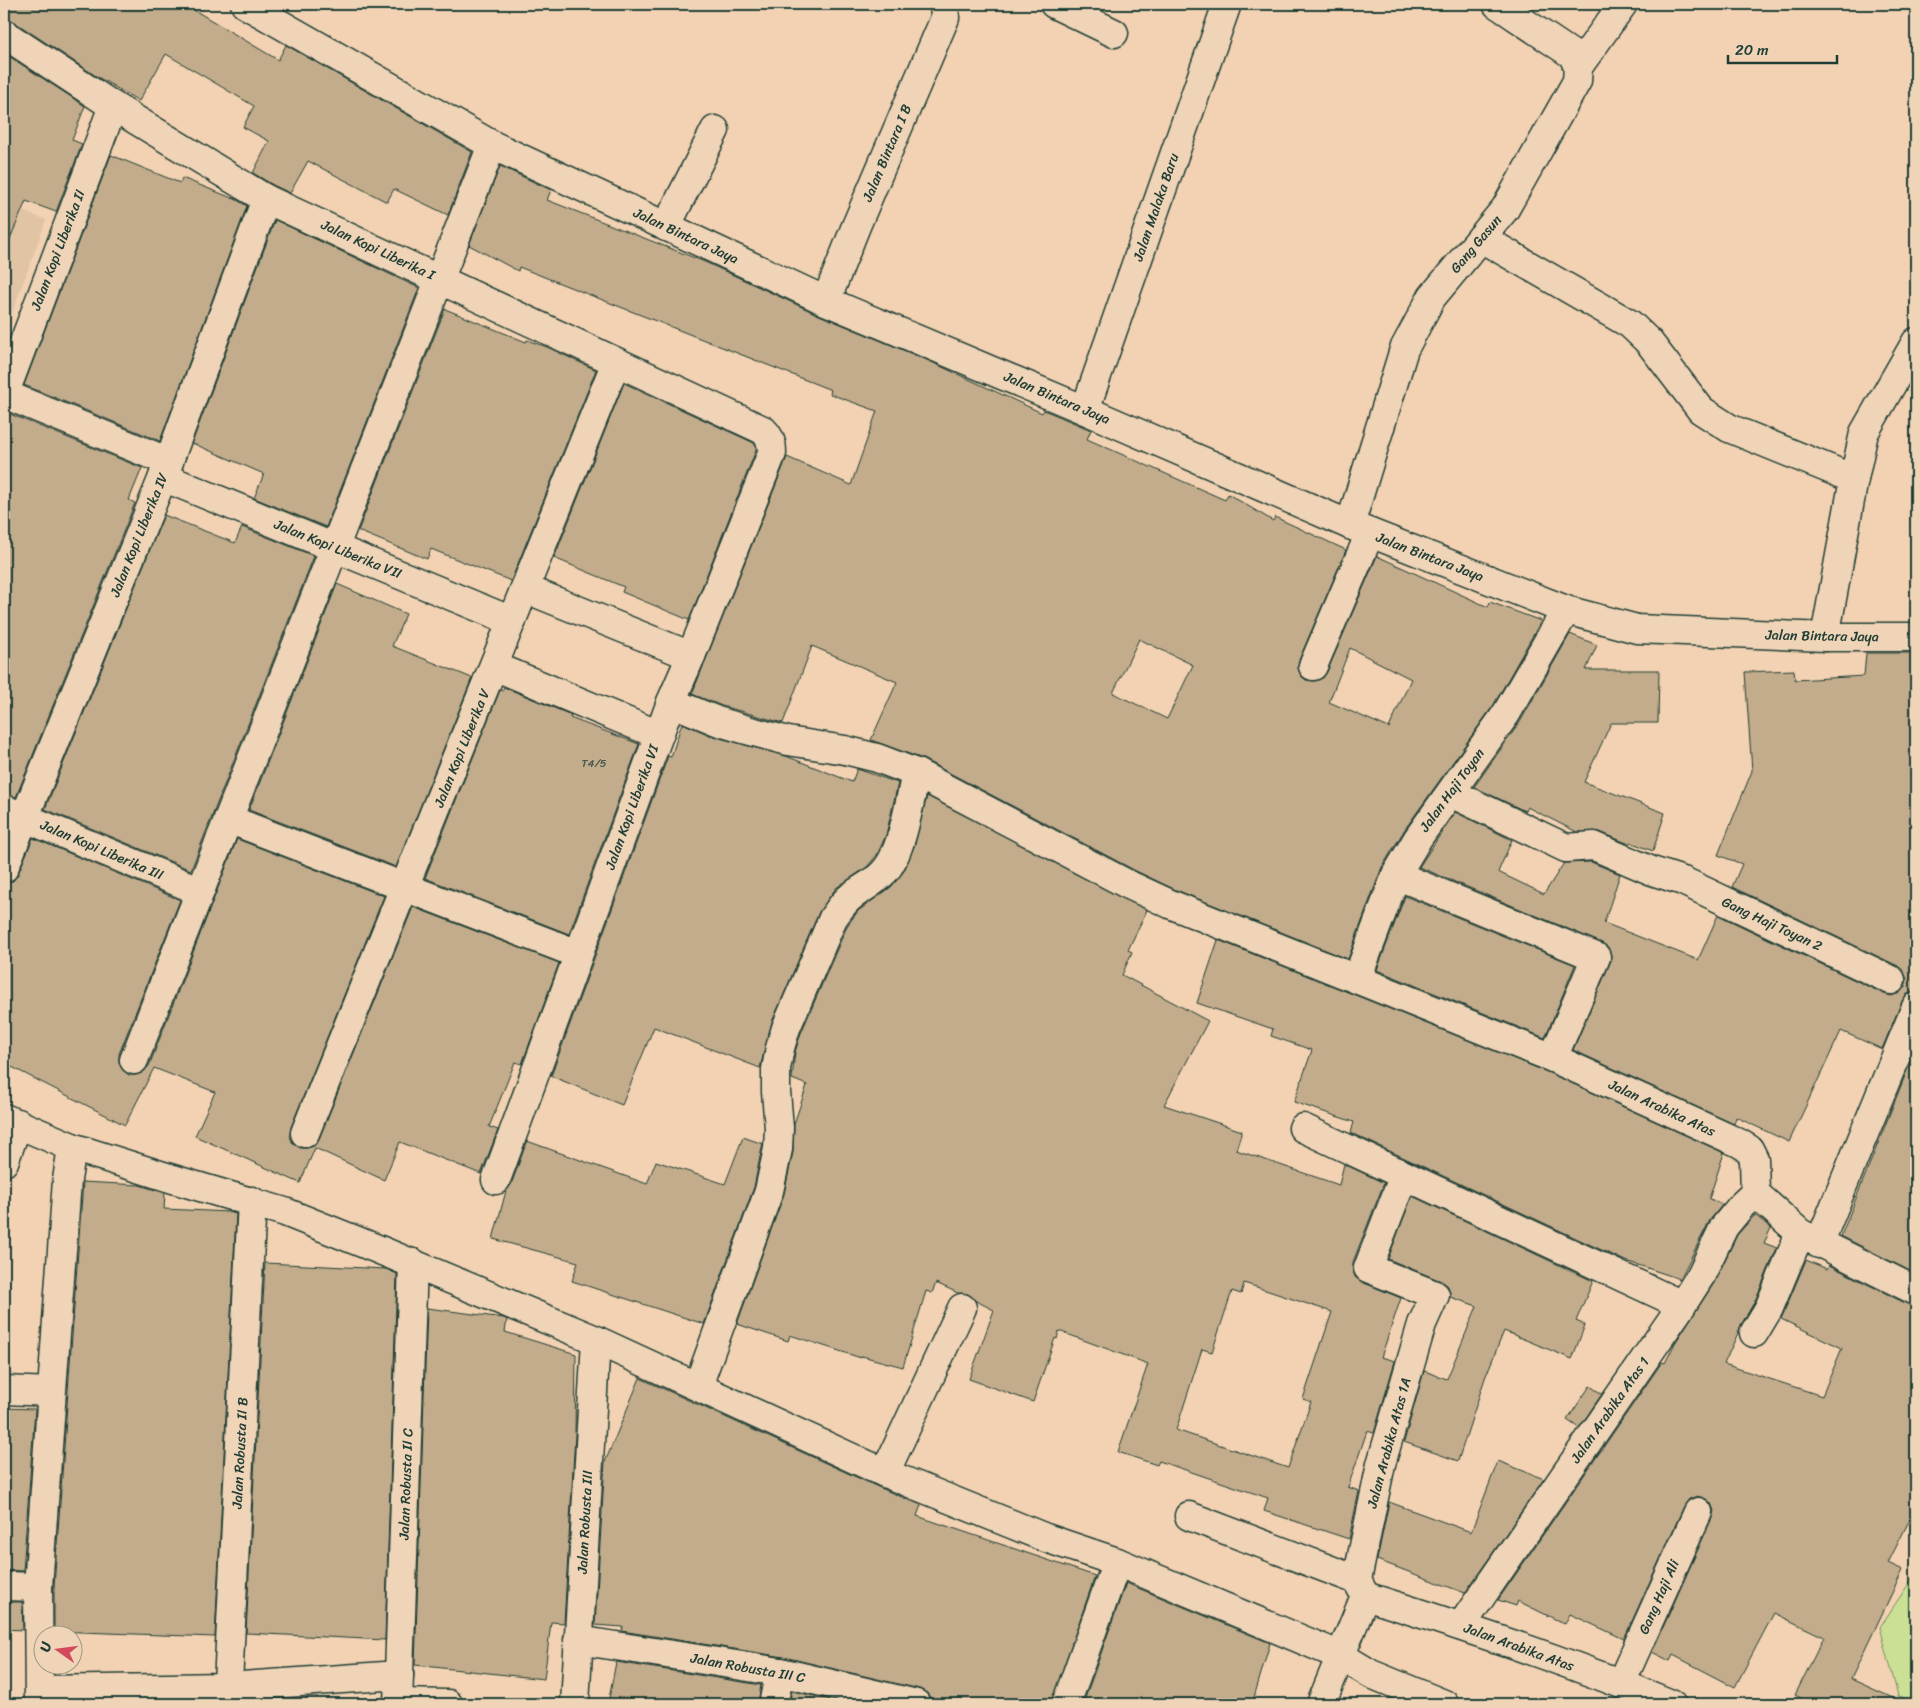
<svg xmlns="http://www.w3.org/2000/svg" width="1920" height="1708" viewBox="0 0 1920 1708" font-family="Sriracha,sans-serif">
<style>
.built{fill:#e0c4a4}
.green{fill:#cce095;stroke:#768e64}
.building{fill:#c3ac8b;stroke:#1f3d34;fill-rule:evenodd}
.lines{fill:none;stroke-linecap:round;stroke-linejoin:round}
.minor-casing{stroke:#1f3d34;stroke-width:31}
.minor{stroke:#f0d4b7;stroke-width:28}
.labels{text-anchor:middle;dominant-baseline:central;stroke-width:4.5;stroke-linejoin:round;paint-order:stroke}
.number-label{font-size:11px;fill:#48594a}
.street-label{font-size:14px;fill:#1f3d34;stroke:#f0d4b7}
</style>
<rect width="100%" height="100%" fill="#f2d2b2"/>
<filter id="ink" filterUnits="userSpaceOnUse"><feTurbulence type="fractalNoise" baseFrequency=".02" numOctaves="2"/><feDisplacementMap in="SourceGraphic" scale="10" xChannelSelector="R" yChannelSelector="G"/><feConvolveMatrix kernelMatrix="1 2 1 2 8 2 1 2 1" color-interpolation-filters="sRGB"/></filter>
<g filter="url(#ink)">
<!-- built -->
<polygon class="built" points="4,204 46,220 4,335"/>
<!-- green -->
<polygon class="green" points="1916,1573 1916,1702 1898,1696 1880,1627"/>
<!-- building -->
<g class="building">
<polygon points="4,4 184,4 278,60 286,45 472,152 448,215 394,189 387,202 308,161 290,193 273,185 253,173 269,141 243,127 254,106 166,54 139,101 96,76 13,21 4,19"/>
<polygon points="4,53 85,106 72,140 82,144 56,212 26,201 4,253"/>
<polygon points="111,155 180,183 182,178 237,200 247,206 160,441 24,385"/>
<path d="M500 166 551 190 547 200 705 262 819 315 927 360 1042 413 1044 410 1091 430 1087 439 1225 500 1228 494 1273 521 1275 517 1346 550 1299 660 1298 668 1301 676 1306 680 1315 681 1323 678 1327 672 1377 556 1488 607 1490 602 1541 621 1493 706 1405 829 1382 867 1348 959 1176 890 1134 870 923 759 871 740 897 682 812 646 783 723 722 706 692 694 787 457 851 485 877 411 830 394 831 390 519 267 518 271 469 245ZM1139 639 1193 665 1167 719 1113 693ZM1350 648 1411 679 1389 728 1329 702Z"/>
<polygon points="275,220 419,288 326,527 254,498 264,474 192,443"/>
<polygon points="445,309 526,342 527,340 547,347 596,370 511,581 431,549 427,559 358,531"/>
<polygon points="624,383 754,443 756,447 756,450 689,620 622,592 624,587 554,558"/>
<polygon points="5,412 142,468 129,500 135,503 16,797 4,794 4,416"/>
<polygon points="164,515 235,543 242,527 314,556 191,870 45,809"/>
<polygon points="337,584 406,614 392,646 472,678 396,867 249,810"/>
<polygon points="1570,634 1597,645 1586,670 1659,670 1658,723 1611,723 1584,782 1665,813 1653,851 1630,842 1629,844 1600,832 1577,832 1527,807 1525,811 1474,787 1520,722"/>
<polygon points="1866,653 1916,653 1914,722 1916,723 1916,992 1907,994 1902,1001 1882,1049 1841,1031 1789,1142 1736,1117 1734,1124 1573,1050 1610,963 1611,955 1608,947 1602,943 1419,867 1455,812 1512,840 1498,872 1544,894 1564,863 1591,862 1620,874 1604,923 1698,960 1718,915 1884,994 1892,996 1899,993 1905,987 1907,979 1904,972 1898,966 1732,887 1742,864 1718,855 1752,771 1745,672 1794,670 1795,680 1864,676"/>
<polygon points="504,687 571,715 570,718 639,744 569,934 425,878 500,690 502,691"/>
<polygon points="682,723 712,736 786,756 852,782 857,769 898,783 886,835 877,855 867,867 836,888 819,912 772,1022 760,1068 654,1027 622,1105 551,1076 668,756 671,757"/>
<path d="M927 796 1147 910 1128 950 1132 952 1122 975 1208 1021 1164 1105 1242 1131 1236 1150 1339 1185 1344 1164 1384 1183 1353 1262V1270L1355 1277 1362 1282 1401 1298 1381 1357 1395 1361 1374 1433 1367 1431 1348 1487 1359 1491 1349 1539 1264 1511 1268 1498 1159 1461 1157 1465 1118 1452 1148 1364 1059 1331 1057 1339 1055 1338 1033 1402 969 1379 994 1310 976 1301 968 1294 958 1293 936 1283 932 1293 926 1291 903 1367 862 1356 861 1358 790 1335 788 1341 737 1324 784 1194 793 1152 794 1124 807 1085 792 1079 795 1052 801 1033 847 926 858 911 891 887 904 871 915 844ZM1244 1283 1332 1312 1303 1399 1311 1402 1288 1468 1176 1430 1202 1349 1212 1352 1232 1291 1241 1294Z"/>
<polygon points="33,838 180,900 119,1054 119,1062 122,1069 129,1075 136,1075 143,1072 149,1066 237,839 384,896 291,1127 290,1135 292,1142 300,1148 307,1148 314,1146 319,1139 413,907 559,963 522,1064 515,1062 489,1127 498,1130 481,1174 400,1142 384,1180 315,1148 300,1183 195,1136 215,1092 154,1068 125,1125 4,1063 4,883 13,881 18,874"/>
<polygon points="1405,896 1575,965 1545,1038 1377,970"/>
<polygon points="1218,940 1547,1072 1724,1153 1709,1199 1723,1204 1710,1220 1680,1279 1623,1260 1351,1133 1354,1122 1294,1102 1312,1050 1271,1036 1273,1029 1197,1003"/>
<polygon points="1916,1048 1916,1274 1841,1236"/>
<polygon points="743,1137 763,1144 762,1147 754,1187 704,1324 572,1281 578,1262 493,1239 506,1191 511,1185 527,1141 647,1184 656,1161 725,1184"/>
<polygon points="83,1182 139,1185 165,1193 164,1209 230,1212 236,1214 215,1637 54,1631 54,1587"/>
<polygon points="1412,1196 1593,1281 1576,1321 1585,1325 1572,1359 1504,1331 1485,1378 1458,1461 1404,1442 1424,1371 1447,1379 1477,1306 1450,1297 1450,1293 1448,1286 1441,1281 1388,1259"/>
<polygon points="1755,1215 1771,1228 1764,1243 1777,1248 1755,1301 1741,1325 1738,1333 1724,1364 1822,1396 1842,1348 1781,1319 1806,1260 1827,1269 1829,1265 1909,1305 1916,1307 1916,1507 1888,1563 1903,1570 1851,1679 1906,1704 1813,1704 1795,1695 1824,1637 1774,1613 1735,1687 1673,1655 1670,1661 1652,1652 1712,1518 1714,1511 1711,1503 1704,1498 1697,1496 1689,1499 1684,1506 1624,1639 1570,1614 1565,1624 1518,1601 1516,1606 1498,1600 1662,1362 1665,1363 1675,1343 1714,1283 1737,1235"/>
<polygon points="265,1263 386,1269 397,1274 385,1640 246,1633"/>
<polygon points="427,1308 504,1318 507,1320 505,1332 576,1354 575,1435 564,1623 551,1622 544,1679 415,1665"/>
<polygon points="640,1378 878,1487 921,1505 917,1516 1095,1576 1051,1704 931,1704 931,1699 927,1693 920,1689 784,1657 622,1631 623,1627 595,1625 605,1462"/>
<polygon points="1590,1386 1602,1394 1579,1428 1567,1420"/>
<polygon points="4,1408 35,1409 23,1571 4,1570"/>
<polygon points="1498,1461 1544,1479 1465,1593 1377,1560 1389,1502 1471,1532"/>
<polygon points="1126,1583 1270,1643 1252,1704 1083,1704"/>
<polygon points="4,1602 22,1602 23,1630 4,1629"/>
<polygon points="616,1662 761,1685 758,1704 608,1704"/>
<polygon points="792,1691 849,1704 789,1704"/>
</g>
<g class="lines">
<defs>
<g id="minor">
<polyline points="245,4 492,145 826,301 1085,410 1350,525 1566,610 1637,629 1825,637 1916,637"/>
<polyline points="1054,4 1114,33"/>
<path d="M4 34 113 106 266 199 763 430C770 437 772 443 772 453L691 656 671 702 496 1180"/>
<polyline points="1578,67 1623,4"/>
<polyline points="666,227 715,130"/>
<polyline points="1481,238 1630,324 1649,342 1701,410 1729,428 1854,479"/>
<polyline points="826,301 856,226 945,18 944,4"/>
<polyline points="4,394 169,462"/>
<polyline points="4,395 113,106"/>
<polyline points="1085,410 1227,4"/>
<polyline points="163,477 512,621"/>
<polyline points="1350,525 1404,349 1432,297 1505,209 1577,81 1578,67 1573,55 1497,4"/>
<polyline points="526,589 691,656"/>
<polyline points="1825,637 1854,479 1864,433 1916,342"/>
<polyline points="494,666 659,735"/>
<polyline points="1313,666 1370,533"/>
<polyline points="671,702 717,721 747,730 788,741 845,750 877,758 916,773 1127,884 1170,904 1553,1058 1739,1143 1749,1149 1754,1159 1755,1193 1800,1233 1916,1291"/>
<polyline points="1451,793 1566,848 1594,846 1652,871 1683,881 1891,980"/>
<polyline points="4,809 200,891"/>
<polyline points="228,819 578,954"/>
<polyline points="4,868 163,477 266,199"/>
<polyline points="1396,875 1596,957 1553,1058"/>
<polyline points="1357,979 1396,875 1418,838 1506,714 1566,610"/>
<polyline points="134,1060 492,145"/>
<polyline points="4,1118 72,1147 173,1179 285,1212 375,1248 596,1340 885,1473 1046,1538 1117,1562 1341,1656 1371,1674 1444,1704"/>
<polyline points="1303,1128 1682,1305"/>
<polyline points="305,1133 616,362"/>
<polyline points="4,1162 18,1123"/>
<polyline points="1819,1244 1916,1007"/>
<polyline points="1754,1333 1769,1308 1800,1233"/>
<path d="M698 1386 769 1191 778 1149 779 1128 776 1092V1069L780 1048 786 1028 833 918C839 910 844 901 853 895 864 887 875 882 884 872 902 854 910 799 916 773"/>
<polyline points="4,1390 51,1392"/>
<polyline points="885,1473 962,1308"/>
<polyline points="1189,1516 1357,1580"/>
<polyline points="4,1586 38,1587"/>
<polyline points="1365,1596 1357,1580 1381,1464 1422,1324 1435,1295 1368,1268 1404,1175"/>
<path d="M1365 1596C1468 1628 1571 1662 1671 1704"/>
<polyline points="1461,1626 1682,1305 1701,1275 1724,1227 1742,1205 1755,1193"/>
<polyline points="578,1640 780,1672 916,1704"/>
<polyline points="1621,1683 1698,1512"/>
<polyline points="40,1690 228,1687 399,1675"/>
<polyline points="398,1703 448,1704"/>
<polyline points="39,1704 38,1587 67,1180 72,1147"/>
<polyline points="227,1704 252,1201"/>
<polyline points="398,1704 413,1263"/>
<polyline points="575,1704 596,1340"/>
<polyline points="773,1704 780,1672"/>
<polyline points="1066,1704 1117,1562"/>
<polyline points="1321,1704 1365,1596"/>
</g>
</defs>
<!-- minor casing -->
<use href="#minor" class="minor-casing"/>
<!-- minor -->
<use href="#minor" class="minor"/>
</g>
</g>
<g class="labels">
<!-- number labels -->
<g class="number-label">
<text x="594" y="763">T4/5</text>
</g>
<!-- street labels -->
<g class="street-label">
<text transform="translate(887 153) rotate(-67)">Jalan Bintara I B</text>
<text transform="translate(1156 207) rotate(-71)">Jalan Malaka Baru</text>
<text transform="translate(686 236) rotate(25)">Jalan Bintara Jaya</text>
<text transform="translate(1476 244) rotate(-50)">Gang Gasun</text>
<text transform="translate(58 250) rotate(-69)">Jalan Kopi Liberika II</text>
<text transform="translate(378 250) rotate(25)">Jalan Kopi Liberika I</text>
<text transform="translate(1057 398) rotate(23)">Jalan Bintara Jaya</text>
<text transform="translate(139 535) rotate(-68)">Jalan Kopi Liberika IV</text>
<text transform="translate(338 549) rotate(22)">Jalan Kopi Liberika VII</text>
<text transform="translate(1430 557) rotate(21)">Jalan Bintara Jaya</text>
<text transform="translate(1822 636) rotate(1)">Jalan Bintara Jaya</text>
<text transform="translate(462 748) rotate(-68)">Jalan Kopi Liberika V</text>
<text transform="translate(1452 790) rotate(-54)">Jalan Haji Toyan</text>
<text transform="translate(632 807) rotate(-70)">Jalan Kopi Liberika VI</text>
<text transform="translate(102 850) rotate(23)">Jalan Kopi Liberika III</text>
<text transform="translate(1772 924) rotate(25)">Gang Haji Toyan 2</text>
<text transform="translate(1662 1108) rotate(25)">Jalan Arabika Atas</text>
<text transform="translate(1610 1410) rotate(-55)">Jalan Arabika Atas 1</text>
<text transform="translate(1389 1443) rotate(-75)">Jalan Arabika Atas 1A</text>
<text transform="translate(240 1453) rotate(-87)">Jalan Robusta II B</text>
<text transform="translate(406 1484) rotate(-88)">Jalan Robusta II C</text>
<text transform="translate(585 1522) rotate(-87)">Jalan Robusta III</text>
<text transform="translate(1659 1597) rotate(-66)">Gang Haji Ali</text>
<text transform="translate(1519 1647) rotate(20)">Jalan Arabika Atas</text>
<text transform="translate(748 1668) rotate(10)">Jalan Robusta III C</text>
</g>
</g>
<!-- margin -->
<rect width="1920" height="1708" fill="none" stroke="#f0d4b7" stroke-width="20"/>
<rect x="10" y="10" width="1900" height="1688" fill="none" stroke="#1f3d34" stroke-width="2" filter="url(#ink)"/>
<!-- north arrow -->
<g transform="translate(58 1650) rotate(284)"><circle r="24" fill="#f0d4b7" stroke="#9c9883"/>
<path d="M0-4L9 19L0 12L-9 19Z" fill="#d1495b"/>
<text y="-8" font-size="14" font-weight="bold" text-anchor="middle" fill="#1f3d34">U</text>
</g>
<!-- scale -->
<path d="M1728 55v8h109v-8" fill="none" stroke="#1f3d34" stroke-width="2.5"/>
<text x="1735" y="55" font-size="15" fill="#1f3d34" stroke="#f0d4b7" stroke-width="4" paint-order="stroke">20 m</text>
</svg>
